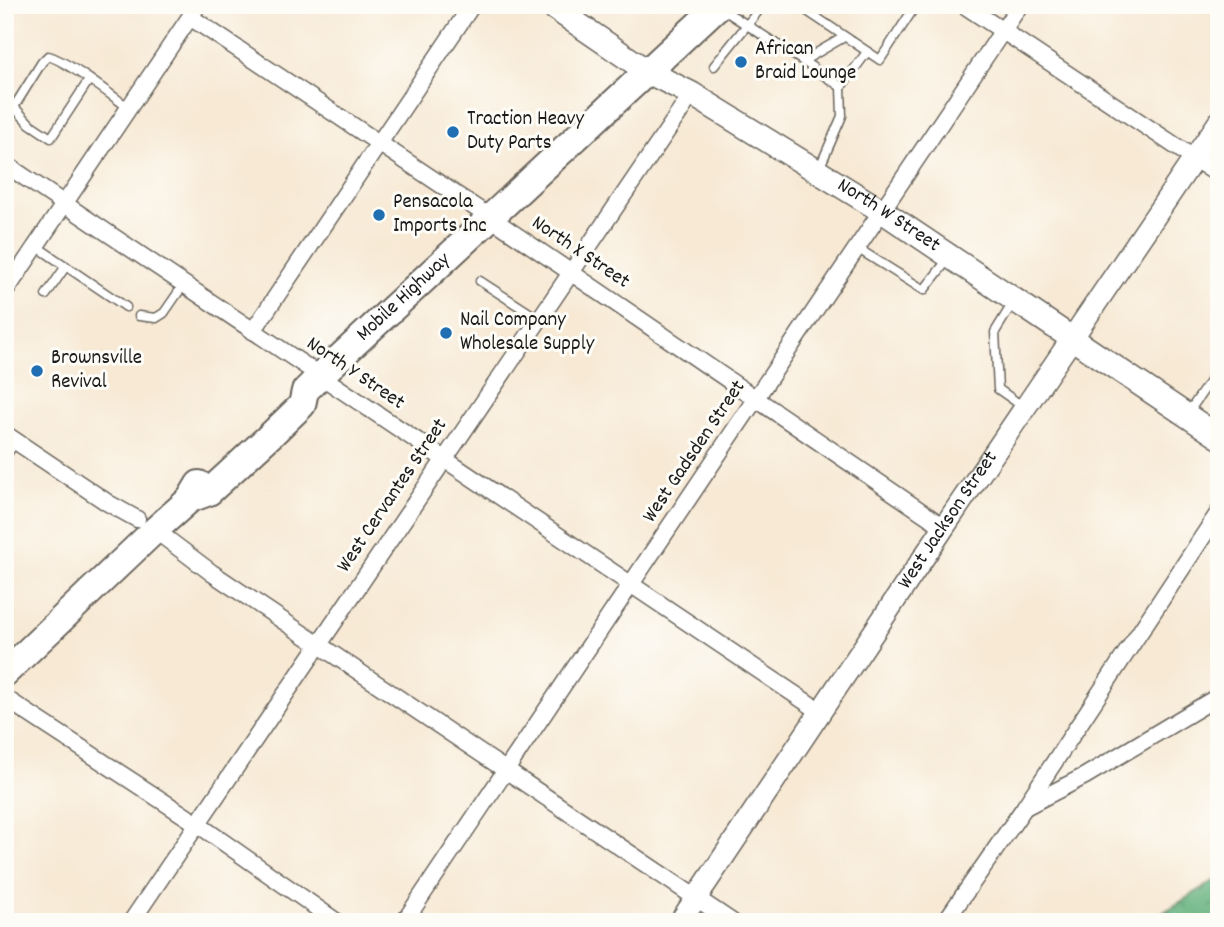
<svg xmlns="http://www.w3.org/2000/svg" width="1224" height="927" viewBox="0 0 1224 927" font-family="Dekko,sans-serif">
<style>
.forest{fill:url(#forest-crowns);stroke:#3f664b;stroke-width:2}
.lines{fill:none;stroke-linecap:round;stroke-linejoin:round}
.service-casing{stroke:#69645c;stroke-width:11}
.minor-casing{stroke:#69645c;stroke-width:19}
.tertiary-casing{stroke:#69645c;stroke-width:24}
.secondary-casing{stroke:#69645c;stroke-width:26}
.primary-casing{stroke:#69645c;stroke-width:30}
.service{stroke:#fff;stroke-width:8}
.minor{stroke:#fff;stroke-width:16}
.tertiary{stroke:#fff;stroke-width:21}
.secondary{stroke:#fff;stroke-width:23}
.primary{stroke:#fff;stroke-width:26}
.poi-dot{fill:#1f6fb2;stroke:#fdfcf7;stroke-width:2.5}
.labels{text-anchor:middle;dominant-baseline:central;stroke-width:6;stroke-linejoin:round;paint-order:stroke}
.poi-label{font-size:21px;fill:#1c1c1c;stroke:#fdfcf7;text-anchor:start}
.street-label{font-size:21px;fill:#1c1c1c;stroke:#fdfcf7}
</style>
<defs>
<pattern id="forest-crowns" width="20" height="18" patternUnits="userSpaceOnUse" patternTransform="scale(1.75)"><rect width="20" height="18" fill="#62b07a"/><path d="M2 6a3 3 0 1 1 6 0M12 15a3 3 0 1 1 6 0" fill="none" stroke="#508e63"/></pattern>
</defs>
<rect width="100%" height="100%" fill="#fdfcf7"/>
<filter id="ink" filterUnits="userSpaceOnUse"><feTurbulence type="fractalNoise" baseFrequency=".0143" numOctaves="2"/><feDisplacementMap in="SourceGraphic" scale="14" xChannelSelector="R" yChannelSelector="G"/><feConvolveMatrix kernelMatrix="1 2 1 2 8 2 1 2 1" color-interpolation-filters="sRGB"/></filter>
<filter id="wash" filterUnits="userSpaceOnUse"><feTurbulence type="fractalNoise" baseFrequency=".00686" numOctaves="4" result="noise"/><feDisplacementMap in="SourceGraphic" scale="28" xChannelSelector="R" yChannelSelector="G"/><feGaussianBlur stdDeviation="1.57" result="paint"/><feColorMatrix in="noise" values="0 0 0 0 0 0 0 0 0 0 0 0 0 0 0 0 0 1.4 0 .05"/><feComposite in="paint" operator="in"/></filter>
<g filter="url(#wash)">
<rect width="100%" height="100%" fill="#f7e9d4"/>
<!-- forest -->
<polygon class="forest" points="1219,878 1219,922 1152,922 1156,917"/>
</g>
<g filter="url(#ink)">
<g class="lines">
<defs>
<g id="service">
<polyline points="798,5 880,60 916,5"/>
<polyline points="722,9 803,61 844,37"/>
<polyline points="803,61 841,87"/>
<polyline points="714,66 763,5"/>
<path d="M89 80 51 138 30 124 14 107 42 62 48 56C66 60 111 95 129 108"/>
<polyline points="819,169 842,116 841,87 867,52"/>
<polyline points="36,246 126,307"/>
<polyline points="857,248 924,290 949,258"/>
<polyline points="480,281 539,319"/>
<polyline points="46,295 66,266"/>
<polyline points="1014,301 995,332 998,389 1025,408"/>
<polyline points="139,316 156,318 164,313 184,284"/>
<polyline points="1188,413 1219,368"/>
<polyline points="5,457 16,441"/>
</g>
<g id="minor">
<polyline points="964,5 1219,175"/>
<polyline points="190,17 491,218 944,527"/>
<polyline points="5,164 821,712"/>
<polyline points="5,292 198,5"/>
<polyline points="253,331 472,5"/>
<polyline points="5,434 108,503 137,519"/>
<polyline points="155,530 212,573 732,922"/>
<polyline points="5,698 196,823 337,922"/>
<polyline points="1027,806 1085,776 1219,696"/>
<polyline points="131,922 692,94"/>
<polyline points="404,922 1020,5"/>
<polyline points="945,922 1024,808 1219,512"/>
</g>
<g id="tertiary">
<path id="s1" d="M680 922 944 527 1219 122"/>
</g>
<g id="secondary">
<path id="s2" d="M550 5 648 72 692 94 882 211 1219 437"/>
</g>
<g id="primary">
<path id="s3" d="M190 499 209 492 274 432 302 405 305 391 321 375 719 5"/>
<polyline points="5,673 155,530 190,499 199,484"/>
</g>
</defs>
<!-- service casing -->
<use href="#service" class="service-casing"/>
<!-- minor casing -->
<use href="#minor" class="minor-casing"/>
<!-- tertiary casing -->
<use href="#tertiary" class="tertiary-casing"/>
<!-- secondary casing -->
<use href="#secondary" class="secondary-casing"/>
<!-- primary casing -->
<use href="#primary" class="primary-casing"/>
<!-- service -->
<use href="#service" class="service"/>
<!-- minor -->
<use href="#minor" class="minor"/>
<!-- tertiary -->
<use href="#tertiary" class="tertiary"/>
<!-- secondary -->
<use href="#secondary" class="secondary"/>
<!-- primary -->
<use href="#primary" class="primary"/>
</g>
</g>
<!-- markers -->
<g class="poi-dot">
<circle cx="741" cy="62" r="7"/>
<circle cx="453" cy="132" r="7"/>
<circle cx="379" cy="215" r="7"/>
<circle cx="446" cy="333" r="7"/>
<circle cx="37" cy="371" r="7"/>
</g>
<g class="labels">
<!-- poi labels -->
<g class="poi-label">
<text x="755" y="50">African<tspan x="755" dy="24">Braid Lounge</tspan></text>
<text x="467" y="120">Traction Heavy<tspan x="467" dy="24">Duty Parts</tspan></text>
<text x="393" y="203">Pensacola<tspan x="393" dy="24">Imports Inc</tspan></text>
<text x="460" y="321">Nail Company<tspan x="460" dy="24">Wholesale Supply</tspan></text>
<text x="51" y="359">Brownsville<tspan x="51" dy="24">Revival</tspan></text>
</g>
<!-- street labels -->
<g class="street-label">
<text stroke="none"><textPath href="#s2" startOffset="399">North W Street</textPath></text>
<text transform="translate(580 253) rotate(34)">North X Street</text>
<text stroke="none"><textPath href="#s3" startOffset="298">Mobile Highway</textPath></text>
<text transform="translate(355 374) rotate(34)">North Y Street</text>
<text transform="translate(695 452) rotate(-56)">West Gadsden Street</text>
<text transform="translate(393 496) rotate(-56)">West Cervantes Street</text>
<text stroke="none"><textPath href="#s1" startOffset="483">West Jackson Street</textPath></text>
</g>
</g>
<!-- margin -->
<rect width="1224" height="927" fill="none" stroke="#fdfcf7" stroke-width="28"/>
</svg>
